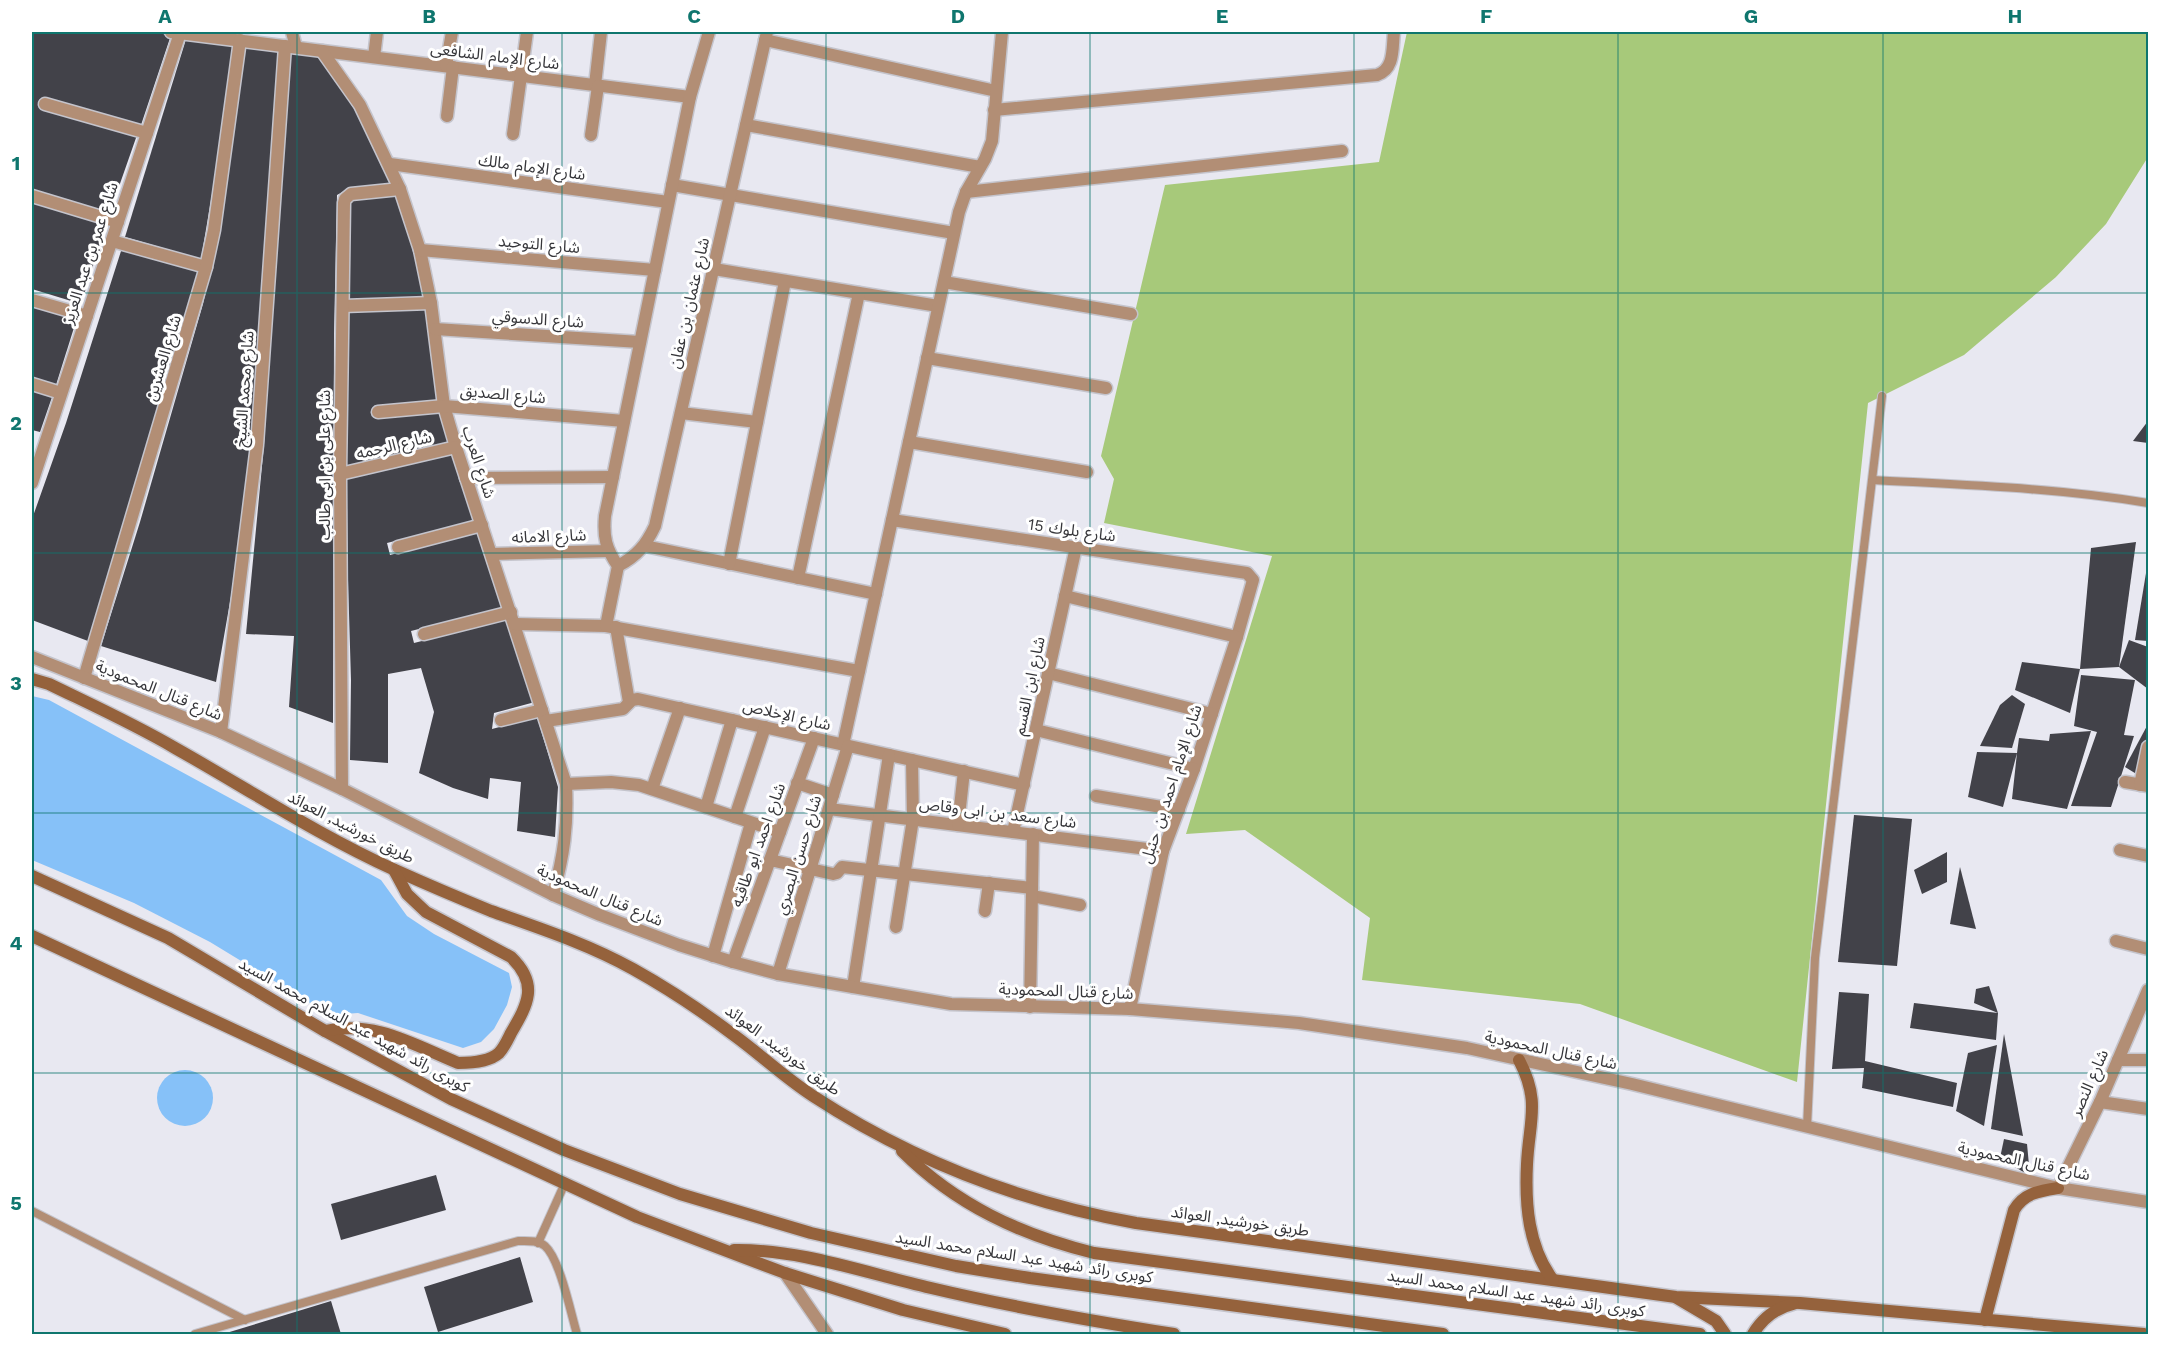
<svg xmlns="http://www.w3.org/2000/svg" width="2180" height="1366" viewBox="0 0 2180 1366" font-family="'Work Sans','Noto Sans Arabic',sans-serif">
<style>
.green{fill:#a7c97a}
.water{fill:#86c1f8}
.building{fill:#424249}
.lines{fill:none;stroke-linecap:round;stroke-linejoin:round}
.service-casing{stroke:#c4c4cc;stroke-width:10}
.minor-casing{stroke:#c4c4cc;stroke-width:15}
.tertiary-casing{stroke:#c4c4cc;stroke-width:15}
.secondary-casing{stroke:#c4c4cc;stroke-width:15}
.service{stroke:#b28e75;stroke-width:8}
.minor{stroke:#b28e75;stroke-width:12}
.tertiary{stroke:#b28e75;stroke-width:12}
.secondary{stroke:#95623c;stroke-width:12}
.grid{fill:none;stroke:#0f766e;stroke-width:1.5;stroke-opacity:0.55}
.labels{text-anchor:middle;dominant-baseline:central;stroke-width:6;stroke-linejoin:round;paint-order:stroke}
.street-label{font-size:16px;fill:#36363a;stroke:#fff}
.neatline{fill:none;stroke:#0f766e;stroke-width:2}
.grid-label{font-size:20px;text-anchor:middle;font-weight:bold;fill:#0f766e}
</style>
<rect width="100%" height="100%" fill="#e8e8f1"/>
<!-- green -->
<polygon class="green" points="1407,32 2148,32 2148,157 2106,224 2056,277 1964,355 1868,403 1797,1082 1580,1004 1362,980 1370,918 1245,830 1186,834 1272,556 1104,523 1114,479 1101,456 1165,185 1379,162"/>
<!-- water -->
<g class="water">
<polygon points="32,696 49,700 381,880 407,916 434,934 509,973 512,987 507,1005 494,1029 481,1042 463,1048 358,1013 330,1015 210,942 134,903 32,860"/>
<circle cx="185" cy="1098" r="28"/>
</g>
<!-- building -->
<g class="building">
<polygon points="32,32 146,32 171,35 141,125 42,98 40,108 137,135 109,215 32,192"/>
<polygon points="187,36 236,43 225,117 201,259 125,237"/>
<polygon points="246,45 279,49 250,458 234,579 216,682 101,646 140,522 203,304 214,255"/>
<polygon points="288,50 319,54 365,126 395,184 346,190 337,195 334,334 333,723 289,707 294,636 246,634 264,445"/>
<polygon points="398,193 410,230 425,300 347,301 348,202 350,200"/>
<polygon points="32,202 106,224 81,304 32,289"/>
<polygon points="122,248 199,272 88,641 32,620 32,519 66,423"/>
<polygon points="32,304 77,318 56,385 32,378"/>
<polygon points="426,308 438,401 374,407 375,418 441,410 450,445 344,469 346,310"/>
<polygon points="32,391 52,397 40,432 32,430"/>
<polygon points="2148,421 2148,443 2133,441"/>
<polygon points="451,452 474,521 387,543 390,555 479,532 505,607 411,631 414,643 509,619 535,702 494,713 492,729 537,717 558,787 555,837 517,831 521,782 490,778 488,799 453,788 419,773 434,712 421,668 388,674 388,763 350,760 351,680 345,479"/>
<polygon points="2136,542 2119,667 2080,669 2091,548"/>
<polygon points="2147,567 2148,641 2135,640"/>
<polygon points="2129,640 2148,647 2148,689 2119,667"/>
<polygon points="2022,662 2080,669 2070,713 2015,690"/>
<polygon points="2081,675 2135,680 2124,735 2134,736 2111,807 2071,806 2097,732 2074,726"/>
<polygon points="2012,695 2025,704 2012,748 1980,746 2000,705"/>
<polygon points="2148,724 2148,781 2125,767"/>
<polygon points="2091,731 2067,809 2012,799 2017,753 2003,807 1968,797 1977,752 2017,753 2019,738 2049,741 2050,734"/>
<polygon points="1854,815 1912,819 1897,966 1838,962"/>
<polygon points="1947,852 1947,882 1922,894 1914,870"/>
<polygon points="1960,867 1976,929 1950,924"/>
<polygon points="1989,986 1998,1013 1996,1040 1910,1028 1914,1003 1998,1013 1974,1003 1976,989"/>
<polygon points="1839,992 1869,994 1865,1061 1957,1083 1953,1107 1862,1088 1864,1068 1832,1069"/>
<polygon points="2004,1034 2023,1136 1991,1129"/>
<polygon points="1997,1045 1984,1126 1956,1111 1968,1053"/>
<polygon points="2004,1139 2027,1144 2030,1176 2000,1158"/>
<polygon points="436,1175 446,1210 341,1240 331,1204"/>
<polygon points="520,1257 533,1302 438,1332 424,1287"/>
<polygon points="331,1301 341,1334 223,1334"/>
</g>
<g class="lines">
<defs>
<g id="service">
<path d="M1873 480C1965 485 2058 488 2148 503"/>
<polyline points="1807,1127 1815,958 1882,396"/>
<polyline points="32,1211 245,1320"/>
<polyline points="538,1243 565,1183"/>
<path d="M195 1334 518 1241C528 1241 538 1240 545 1246 560 1259 571 1314 577 1334"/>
</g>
<g id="minor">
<polyline points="171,32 690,97"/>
<polyline points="292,32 296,47"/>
<polyline points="765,40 996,91"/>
<path d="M322 51 360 105 400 189 420 250 431 303 444 406 456 447 566 784C568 826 564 855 553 895"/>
<polyline points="374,57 377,32"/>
<polyline points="446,66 452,32"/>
<polyline points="595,85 601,32"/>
<polyline points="45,104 147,133"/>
<path d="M994 110 1377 75C1395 69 1392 48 1394 32"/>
<polyline points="447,116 453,67"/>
<polyline points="746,125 980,167"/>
<polyline points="513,134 527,32"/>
<polyline points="591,135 598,86"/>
<polyline points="390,164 668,202"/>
<polyline points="672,185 954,233"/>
<polyline points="966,192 1342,151"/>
<polyline points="32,196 118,222"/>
<polyline points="112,241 206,267"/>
<polyline points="420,250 655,270"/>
<polyline points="714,269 938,306"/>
<polyline points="944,282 1131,314"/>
<polyline points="32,300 87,316"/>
<polyline points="343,306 431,303"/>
<polyline points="435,329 640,342"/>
<polyline points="927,358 1106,388"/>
<polyline points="32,384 61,393"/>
<polyline points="378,412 444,406 624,421"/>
<polyline points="681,413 757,422"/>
<polyline points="909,442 1087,472"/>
<polyline points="340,474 456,447"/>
<polyline points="466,478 613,477"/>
<polyline points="32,483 180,33"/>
<polyline points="892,520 1247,573 1253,580 1237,637 1194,769 1163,851 1130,1009"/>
<polyline points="645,546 876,594"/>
<polyline points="398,547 482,525"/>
<polyline points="492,554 608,551"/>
<polyline points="729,564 785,281"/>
<path d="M618 566C637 556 646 545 655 526L767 32"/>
<polyline points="798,578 859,293"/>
<polyline points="1065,596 1237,637"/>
<polyline points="515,624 606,626 859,671"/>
<path d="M606 626 618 566C606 549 603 537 605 516L690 97 709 32"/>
<polyline points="616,627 629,702"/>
<polyline points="424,634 511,612"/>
<polyline points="1048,673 1212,714"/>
<polyline points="84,678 206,267 214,230 240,40"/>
<polyline points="501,720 542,710"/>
<polyline points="546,721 623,709 632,700 638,699 1024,785"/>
<polyline points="1036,730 1194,769"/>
<polyline points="221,732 257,445 285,46"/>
<polyline points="843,745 959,212 966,192 985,159 992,141 1002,32"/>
<polyline points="2125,782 2148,786"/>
<polyline points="797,783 833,795"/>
<polyline points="566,784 611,782 639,785 780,832"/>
<polyline points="2140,785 2148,747"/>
<polyline points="342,789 340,474 344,203 345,199 351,194 400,189"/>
<polyline points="652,789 680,708"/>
<polyline points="1096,796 1179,810"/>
<polyline points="706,807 732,720"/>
<polyline points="829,809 1163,851"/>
<polyline points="735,817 765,727"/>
<polyline points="958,825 964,771"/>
<polyline points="1013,832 1076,547"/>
<polyline points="2120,850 2148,856"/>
<polyline points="770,860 833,874 837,873 842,867 1032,888"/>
<polyline points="1032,896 1080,905"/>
<polyline points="985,911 989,883"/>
<polyline points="896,927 913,819 912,760"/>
<polyline points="2116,941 2148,949"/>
<polyline points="713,956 751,823"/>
<polyline points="733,962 814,738"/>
<polyline points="778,974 848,746"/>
<polyline points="853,987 889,755"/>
<polyline points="1030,1007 1033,834"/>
<polyline points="2118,1060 2148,1060"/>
<polyline points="2100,1102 2148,1109"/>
</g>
<g id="tertiary">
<polyline points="32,657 221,732 342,789 553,895 600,915 679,945 733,962 778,974 951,1004 1130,1009 1299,1023 1467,1048 1632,1084 2058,1188 2148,1202"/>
<polyline points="2058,1188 2100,1102 2148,990"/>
<polyline points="785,1273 827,1334"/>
</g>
<g id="secondary">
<path d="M32 679 49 684C92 705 134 724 175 748 248 789 318 835 395 870 426 884 459 898 491 911 539 928 588 944 633 969 669 989 702 1011 735 1036 761 1055 785 1078 813 1096 911 1160 1020 1202 1136 1223L1676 1297 1800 1303 2144 1334"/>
<polyline points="32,876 168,938 325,1031 451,1099 564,1150 680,1194 811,1233 956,1266 1030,1278 1443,1334"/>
<polyline points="32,936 637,1217 785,1273 903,1310 1005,1334"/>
<path d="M325 1031C374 1020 414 1045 458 1063 471 1063 489 1062 499 1053 504 1048 508 1039 511 1033 528 1004 539 984 511 957L426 912 407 894 394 870"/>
<path d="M1519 1060C1541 1102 1529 1121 1527 1164 1525 1204 1528 1247 1553 1280"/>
<path d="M902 1151C956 1205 1021 1235 1094 1253L1700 1334"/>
<path d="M734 1250C801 1249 865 1273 931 1288 1011 1307 1092 1321 1174 1334"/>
<polyline points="1677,1298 1716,1321 1725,1334"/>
<path d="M1985 1320 2014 1210C2024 1193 2039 1191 2058 1188"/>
<path d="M1753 1334C1762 1319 1776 1308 1793 1304"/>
</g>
</defs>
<!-- service casing -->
<use href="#service" class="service-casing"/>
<!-- minor casing -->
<use href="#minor" class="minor-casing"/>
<!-- tertiary casing -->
<use href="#tertiary" class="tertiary-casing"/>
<!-- secondary casing -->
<use href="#secondary" class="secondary-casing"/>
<!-- service -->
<use href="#service" class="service"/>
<!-- minor -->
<use href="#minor" class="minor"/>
<!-- tertiary -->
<use href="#tertiary" class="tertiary"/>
<!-- secondary -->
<use href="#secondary" class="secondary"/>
</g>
<!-- grid -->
<path class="grid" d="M297 32V1334M562 32V1334M826 32V1334M1090 32V1334M1354 32V1334M1618 32V1334M1883 32V1334M32 293H2148M32 553H2148M32 813H2148M32 1073H2148"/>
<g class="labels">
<!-- street labels -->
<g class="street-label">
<text transform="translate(495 56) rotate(7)">شارع الإمام الشافعى</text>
<text transform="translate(532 167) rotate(8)">شارع الإمام مالك</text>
<text transform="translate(539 244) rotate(5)">شارع التوحيد</text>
<text transform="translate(90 253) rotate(-72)">شارع عمر بن عبد العزيز</text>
<text transform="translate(689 303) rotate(-77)">شارع عثمان بن عفان</text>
<text transform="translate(538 319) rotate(4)">شارع الدسوقي</text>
<text transform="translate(163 358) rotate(-73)">شارع العشرين</text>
<text transform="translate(244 389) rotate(-86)">شارع محمد الشيخ</text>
<text transform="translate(503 394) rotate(5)">شارع الصديق</text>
<text transform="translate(394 445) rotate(-13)">شارع الرحمه</text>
<text transform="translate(479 462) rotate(72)">شارع العرب</text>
<text transform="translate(324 465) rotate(-90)">شارع على بن ابى طالب</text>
<text transform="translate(1072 530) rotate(8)">شارع بلوك 15</text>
<text transform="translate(549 536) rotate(-2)">شارع الامانه</text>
<text transform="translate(1029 686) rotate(-78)">شارع ابن القسم</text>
<text transform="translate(159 690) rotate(22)">شارع قنال المحمودية</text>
<text transform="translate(787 715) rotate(13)">شارع الإخلاص</text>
<text transform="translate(1171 784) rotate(-72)">شارع الإمام احمد بن حنبل</text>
<text transform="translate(998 813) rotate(7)">شارع سعد بن ابى وقاص</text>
<text transform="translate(351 827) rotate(27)">طريق خورشيد, العوائد</text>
<text transform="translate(758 845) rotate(-70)">شارع احمد ابو طاقيه</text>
<text transform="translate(798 855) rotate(-73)">شارع حسن البصري</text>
<text transform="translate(600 895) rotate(23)">شارع قنال المحمودية</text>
<text transform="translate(1066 991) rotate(2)">شارع قنال المحمودية</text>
<text transform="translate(354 1025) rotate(29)">كوبرى رائد شهيد عبد السلام محمد السيد</text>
<text transform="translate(783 1050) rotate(37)">طريق خورشيد, العوائد</text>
<text transform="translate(1551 1050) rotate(12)">شارع قنال المحمودية</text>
<text transform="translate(2089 1083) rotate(-66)">شارع النصر</text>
<text transform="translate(2024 1161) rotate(12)">شارع قنال المحمودية</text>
<text transform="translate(1240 1221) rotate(8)">طريق خورشيد, العوائد</text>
<text transform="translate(1024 1257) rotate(9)">كوبرى رائد شهيد عبد السلام محمد السيد</text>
<text transform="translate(1516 1293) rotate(8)">كوبرى رائد شهيد عبد السلام محمد السيد</text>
</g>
</g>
<!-- border -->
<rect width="2180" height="1366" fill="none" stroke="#ffffff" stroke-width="66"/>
<rect x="33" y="33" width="2114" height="1300" class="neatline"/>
<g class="grid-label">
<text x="165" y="23">A</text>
<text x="429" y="23">B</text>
<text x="694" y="23">C</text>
<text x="958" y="23">D</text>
<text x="1222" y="23">E</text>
<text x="1486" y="23">F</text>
<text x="1751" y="23">G</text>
<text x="2015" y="23">H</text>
<text x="16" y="170">1</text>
<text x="16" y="430">2</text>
<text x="16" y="690">3</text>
<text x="16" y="950">4</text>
<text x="16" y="1210">5</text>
</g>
</svg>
